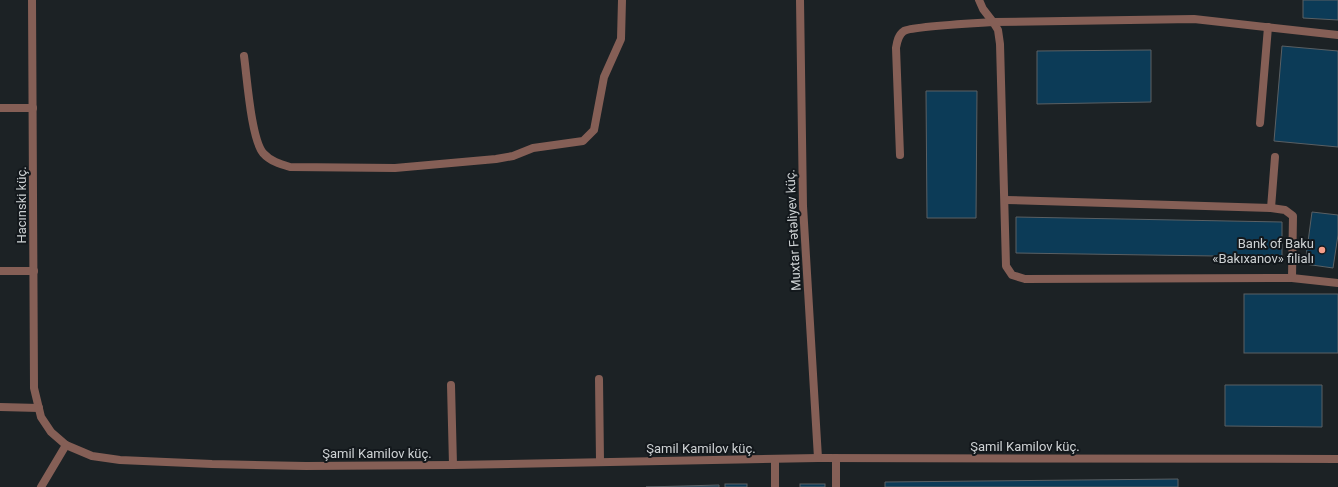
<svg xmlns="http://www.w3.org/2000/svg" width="1338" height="487" viewBox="0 0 1338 487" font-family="Roboto,sans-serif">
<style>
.building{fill:#0c3b57;stroke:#5a6064}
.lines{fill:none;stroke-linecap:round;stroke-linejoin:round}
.lane{stroke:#855f56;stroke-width:8}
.street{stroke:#855f56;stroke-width:8}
.poi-dot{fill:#f49e8a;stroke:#13181c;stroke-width:1.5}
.labels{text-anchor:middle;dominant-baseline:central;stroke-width:4;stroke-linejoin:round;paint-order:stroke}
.street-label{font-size:13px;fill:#ced2d4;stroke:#13181c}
.poi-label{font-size:13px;fill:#ced2d4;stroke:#13181c;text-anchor:end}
</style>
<rect width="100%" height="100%" fill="#1c2225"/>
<!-- building -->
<g class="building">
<polygon points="1303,0 1338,0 1338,20 1303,18"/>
<polygon points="1282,46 1338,51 1338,147 1274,141"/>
<polygon points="1151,50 1151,102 1037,104 1037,51"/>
<polygon points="926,91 977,91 976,218 927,218"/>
<polygon points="1312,212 1338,215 1338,235 1333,268 1305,264"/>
<polygon points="1016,217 1282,222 1282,257 1016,253"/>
<rect x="1244" y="294" width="94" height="59"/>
<polygon points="1225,385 1322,385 1322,427 1225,426"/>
<polygon points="1178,479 1178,487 885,487 885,482"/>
<rect x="725" y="484" width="22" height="3"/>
<rect x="800" y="484" width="25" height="3"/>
<polygon points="719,485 719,487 646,487"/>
</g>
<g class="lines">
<!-- lane -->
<g class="lane">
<polyline points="1260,123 1268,27"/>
<path d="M900 155 896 48C897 42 898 35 904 31 912 26 979 23 993 22L998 30 1000 44 1006 266 1012 275 1025 279 1292 278 1338 283"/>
<polyline points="1006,200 1271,208 1285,210 1293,216 1292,278"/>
<polyline points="1271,208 1275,157"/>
<polyline points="836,458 836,487"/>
</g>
<!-- street -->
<g class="street">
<polyline points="32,0 34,388 41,417 51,432 66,445 92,456 120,460 212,464 306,466 453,465 818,458 1338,459"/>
<polyline points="800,0 803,206 818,458"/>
<polyline points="979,0 983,9 993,22 1194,19 1338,35"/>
<path d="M244 56C247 77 251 138 263 153 270 161 280 164 290 167L395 168 496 159 513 156 533 148 583 141 594 130 604 77 621 39 622 0"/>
<polyline points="0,108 33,108"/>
<polyline points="0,271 34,271"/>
<polyline points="599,379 600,461"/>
<polyline points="451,385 453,465"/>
<polyline points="0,407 39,408"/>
<polyline points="775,460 775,487"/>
<polyline points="41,487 66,445"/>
</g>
</g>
<!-- markers -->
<circle class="poi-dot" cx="1322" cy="250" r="4"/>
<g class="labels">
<!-- street labels -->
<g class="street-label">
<text transform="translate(21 205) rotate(-90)">Hacınski küç.</text>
<text transform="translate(793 230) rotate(-93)">Muxtar Fətəliyev küç.</text>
<text x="1025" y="446">Şamil Kamilov küç.</text>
<text x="701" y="448">Şamil Kamilov küç.</text>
<text x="377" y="453">Şamil Kamilov küç.</text>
</g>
<!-- poi labels -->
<g class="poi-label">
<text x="1314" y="243">Bank of Baku<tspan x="1314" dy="15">«Bakıxanov» filialı</tspan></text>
</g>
</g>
</svg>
